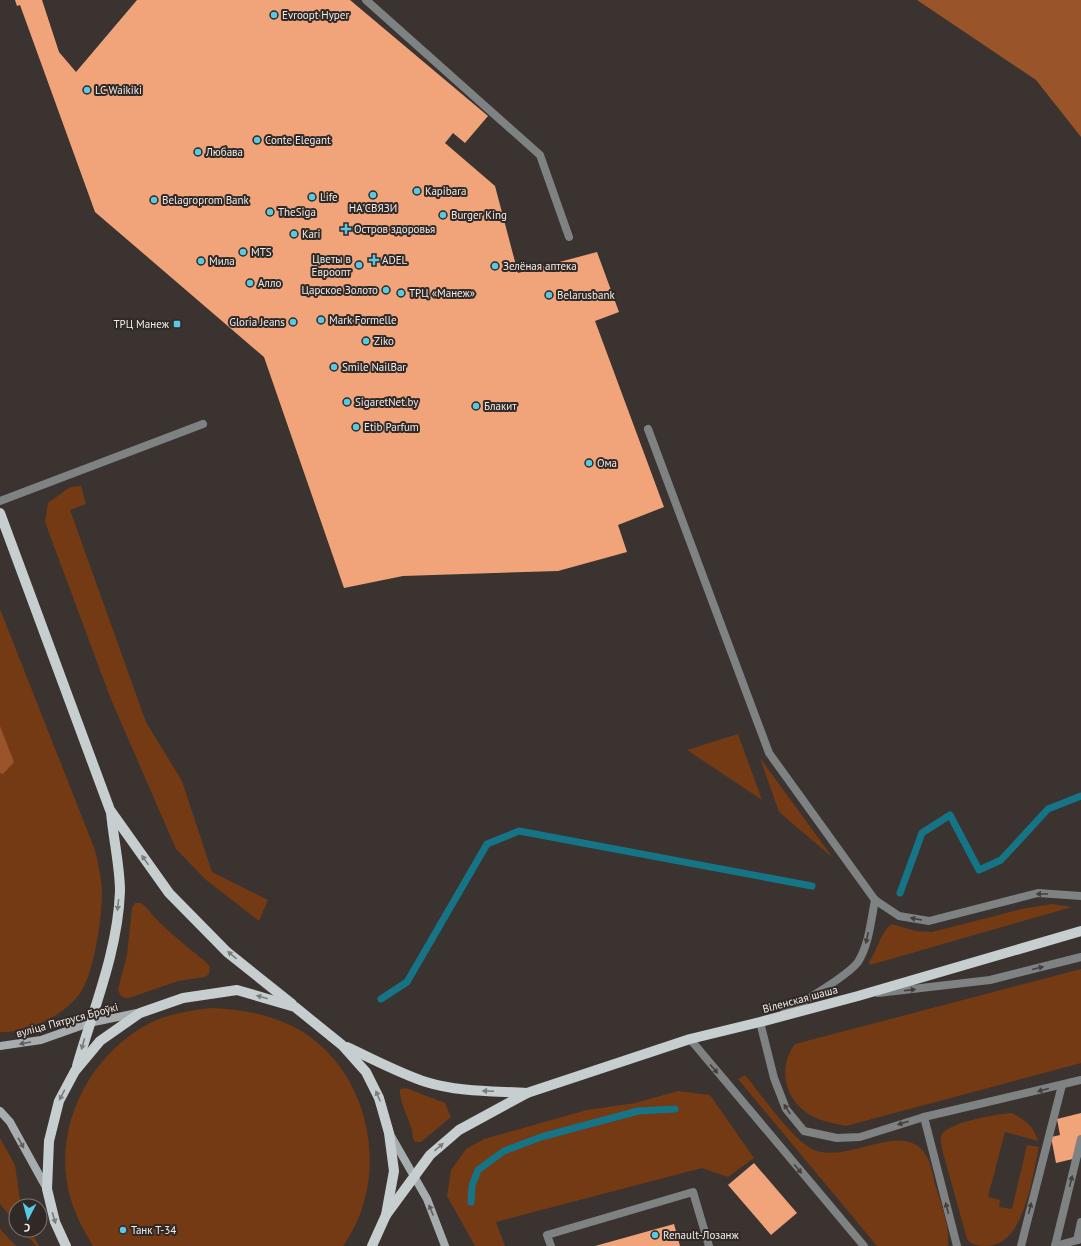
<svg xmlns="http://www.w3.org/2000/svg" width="1081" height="1246" viewBox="0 0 1081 1246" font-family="'PT Sans',sans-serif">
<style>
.green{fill:#733a14}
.forest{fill:#99542a}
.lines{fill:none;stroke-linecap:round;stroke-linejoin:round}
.stream{stroke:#157587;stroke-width:7}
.building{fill:#f1a479}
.service{stroke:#7e8283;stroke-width:8}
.secondary{stroke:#a7adae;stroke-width:8}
.primary{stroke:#c6ced0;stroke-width:10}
.oneway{fill:#7b7c7b}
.oneway2{fill:#443f3d}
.oneway3{fill:#605e5c}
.poi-dot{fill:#57c9e2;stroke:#302926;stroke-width:1.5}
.labels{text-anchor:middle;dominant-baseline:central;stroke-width:4;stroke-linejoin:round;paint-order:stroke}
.poi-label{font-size:11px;fill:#f2edeb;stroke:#302926;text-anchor:start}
.street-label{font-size:11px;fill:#f2edeb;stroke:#302926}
</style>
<rect width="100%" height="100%" fill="#3a3330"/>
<!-- green -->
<g class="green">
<polygon points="81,486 86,504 70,510 146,722 182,781 212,872 268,900 259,921 205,879 176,849 110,697 45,522 48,503 70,487"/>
<path d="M0 609 95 850C98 864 102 879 102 892 102 917 94 977 78 996 69 1007 55 1017 41 1023 29 1028 14 1033 0 1032Z"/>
<polygon points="738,734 762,800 687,750"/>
<polygon points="760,758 833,858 779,812"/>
<path d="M135 903H141C148 908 153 916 160 923 175 937 190 949 206 962L210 967 209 974 205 977 178 981 129 998C122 998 120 996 118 989L127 955 132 908Z"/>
<path d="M1052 904 1072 907 870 965 869 962C878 950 880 932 892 924L916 931 932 932 1026 908Z"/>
<path d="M1081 969V1063L846 1126C832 1123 814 1120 803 1110 783 1093 779 1065 795 1044Z"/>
<path d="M209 1008C239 1009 266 1013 294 1027 371 1067 393 1177 343 1246H93C84 1231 76 1216 71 1200 50 1131 88 1055 150 1023 168 1014 189 1011 209 1008Z"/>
<path d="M745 1075C761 1094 791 1138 812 1149 848 1166 903 1118 926 1155 931 1163 933 1175 935 1184 941 1204 950 1225 948 1246H877L738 1079Z"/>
<path d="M406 1088 445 1103 451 1117 421 1142H415C412 1138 413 1134 412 1130 409 1119 398 1098 400 1089Z"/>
<polygon points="678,1091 710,1095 754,1158 728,1177 702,1168 496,1222 505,1246 475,1246 447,1196 451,1170 466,1149 484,1139 587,1110 635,1103"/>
<path d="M1012 1113C1025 1120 1034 1126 1038 1141L1005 1132 988 1197 1000 1200 999 1207 1012 1209 1027 1145 1039 1147C1032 1176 1025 1246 986 1246 978 1246 972 1245 967 1239L942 1149C942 1146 940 1140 941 1136 946 1122 998 1114 1012 1113Z"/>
<polygon points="0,1138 15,1165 21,1206 16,1206 16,1223 0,1204"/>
<polygon points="0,1228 1,1230 16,1246 0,1246"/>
<polygon points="22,1230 30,1230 39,1246 36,1246"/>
</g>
<!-- forest -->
<g class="forest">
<polygon points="917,0 1081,0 1081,137 1036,80"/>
<polygon points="0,726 14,762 3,774 0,773"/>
</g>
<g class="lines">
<!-- stream -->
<g class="stream">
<polyline points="900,893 922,833 950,815 979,870 1001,860 1048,809 1081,796"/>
<polyline points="381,999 407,982 487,844 519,831 812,886"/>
<polyline points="471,1202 472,1186 478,1170 504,1151 541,1137 638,1111 675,1109"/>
</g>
</g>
<!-- building -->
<g class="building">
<polygon points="15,0 42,0 59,52 76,72 137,0 350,0 488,116 465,143 453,133 445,143 495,186 518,273 597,252 619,312 595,321 664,507 618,525 627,552 558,571 403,576 344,588 264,357 95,212 20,5 17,6"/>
<polygon points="1081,1113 1081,1157 1056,1163 1051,1137 1060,1135 1057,1119"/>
<polygon points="754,1163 797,1213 771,1235 728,1185"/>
<polygon points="674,1224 680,1246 595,1246"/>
</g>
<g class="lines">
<!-- service -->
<g class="service">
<polyline points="366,0 540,155 569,237"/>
<polyline points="648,429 769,753 875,900 899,916 929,921 1038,893 1081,896"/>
<polyline points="0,501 203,424"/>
<polyline points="878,993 990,980 1081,957"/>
<path d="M784 1013C801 1003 848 976 858 962 869 945 871 920 875 900"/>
<polyline points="760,1022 774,1078 786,1109 804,1131 837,1138 860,1137 924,1117 1081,1080"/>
<polyline points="690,1039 864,1246"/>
<polyline points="924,1117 957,1246"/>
<polyline points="1077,1240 1081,1222"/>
<polyline points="551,1246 547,1235 693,1192 709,1246"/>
<polyline points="1021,1246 1062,1085"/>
<polyline points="1055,1246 1081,1139"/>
<polyline points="1055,1246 1081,1239"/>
</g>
<!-- secondary -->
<g class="secondary">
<polyline points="0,1046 41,1040 89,1023 137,1013"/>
<polyline points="0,1111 10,1122 47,1189"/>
<polyline points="391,1136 427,1199 445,1246"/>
</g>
<!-- primary -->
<g class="primary">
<polyline points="0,513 110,810 169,893 227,952 292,1004"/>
<path d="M347 1047C373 1059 399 1073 426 1082 458 1092 494 1091 527 1093"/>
<path d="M77 1066C93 1010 118 951 120 891 120 867 113 837 111 812"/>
<polyline points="386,1215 430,1155 459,1130 527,1093 690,1039 760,1022 858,996 1081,931"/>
<polyline points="66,1246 55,1222 47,1189 49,1141 59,1101 75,1071 100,1041 140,1013 183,998 237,990 295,1007 342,1045 366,1072 379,1098 389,1133 394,1171 386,1215 372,1246"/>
</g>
</g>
<!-- one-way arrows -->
<defs><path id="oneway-solid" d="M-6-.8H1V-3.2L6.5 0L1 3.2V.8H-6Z"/></defs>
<g class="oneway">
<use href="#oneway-solid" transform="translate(145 860) rotate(-125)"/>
<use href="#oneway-solid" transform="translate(118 905) rotate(96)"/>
<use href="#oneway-solid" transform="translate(232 955) rotate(-140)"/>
<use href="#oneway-solid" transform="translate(262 997) rotate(-164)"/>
<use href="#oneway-solid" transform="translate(83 1044) rotate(106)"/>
<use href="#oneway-solid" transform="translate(488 1091) rotate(-177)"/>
<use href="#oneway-solid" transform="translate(62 1095) rotate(118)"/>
<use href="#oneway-solid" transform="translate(378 1096) rotate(-113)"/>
<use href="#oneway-solid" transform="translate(439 1147) rotate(-40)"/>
<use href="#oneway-solid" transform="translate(54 1218) rotate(73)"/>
</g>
<g class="oneway2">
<use href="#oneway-solid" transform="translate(1042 894) rotate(180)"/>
<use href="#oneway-solid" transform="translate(916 919) rotate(-170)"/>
<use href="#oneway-solid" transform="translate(867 938) rotate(102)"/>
<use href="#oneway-solid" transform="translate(1038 968) rotate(-14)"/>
<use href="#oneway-solid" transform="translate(910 990) rotate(-7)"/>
<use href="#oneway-solid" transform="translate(714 1069) rotate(50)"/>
<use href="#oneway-solid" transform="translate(1043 1090) rotate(165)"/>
<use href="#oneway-solid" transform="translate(787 1109) rotate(-122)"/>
<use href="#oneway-solid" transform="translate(903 1123) rotate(163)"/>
<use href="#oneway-solid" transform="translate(798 1169) rotate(50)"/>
<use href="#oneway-solid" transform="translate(1071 1181) rotate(-76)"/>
<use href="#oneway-solid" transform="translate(947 1208) rotate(-104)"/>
<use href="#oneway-solid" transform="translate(1030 1208) rotate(-76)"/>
</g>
<g class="oneway3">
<use href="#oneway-solid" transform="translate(25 1043) rotate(170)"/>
<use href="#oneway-solid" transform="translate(21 1143) rotate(61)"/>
<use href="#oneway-solid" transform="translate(431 1210) rotate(-112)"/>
</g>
<!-- markers -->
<g class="poi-dot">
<circle cx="274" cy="15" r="4"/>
<circle cx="87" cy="90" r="4"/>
<circle cx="257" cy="140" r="4"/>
<circle cx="198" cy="152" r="4"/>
<circle cx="417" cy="191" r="4"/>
<circle cx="373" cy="195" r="4"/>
<circle cx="312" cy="197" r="4"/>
<circle cx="154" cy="200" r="4"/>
<circle cx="270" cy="212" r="4"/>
<circle cx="443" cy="215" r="4"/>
<path d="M344 223h4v4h4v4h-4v4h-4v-4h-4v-4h4z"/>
<circle cx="294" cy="234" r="4"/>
<circle cx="243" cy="252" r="4"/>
<path d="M372 254h4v4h4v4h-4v4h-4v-4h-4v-4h4z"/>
<circle cx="201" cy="261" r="4"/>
<circle cx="359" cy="265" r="4"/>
<circle cx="495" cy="266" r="4"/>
<circle cx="250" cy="283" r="4"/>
<circle cx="386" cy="290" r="4"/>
<circle cx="401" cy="293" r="4"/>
<circle cx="549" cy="295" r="4"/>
<circle cx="321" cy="320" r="4"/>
<circle cx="293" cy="322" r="4"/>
<rect x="173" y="320" width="8" height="8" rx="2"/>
<circle cx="366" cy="341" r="4"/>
<circle cx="334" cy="367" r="4"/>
<circle cx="347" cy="402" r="4"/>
<circle cx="476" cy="406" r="4"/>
<circle cx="356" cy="427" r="4"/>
<circle cx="589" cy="463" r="4"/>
<circle cx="123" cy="1230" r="4"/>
<circle cx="655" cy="1235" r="4"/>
</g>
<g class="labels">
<!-- poi labels -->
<g class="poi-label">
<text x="282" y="15">Evroopt Hyper</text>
<text x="95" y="90">LC Waikiki</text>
<text x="265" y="140">Conte Elegant</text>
<text x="206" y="152">Любава</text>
<text x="425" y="191">Kapibara</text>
<text x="320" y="197">Life</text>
<text x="162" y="200">Belagroprom Bank</text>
<text x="373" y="208" text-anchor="middle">НАʼСВЯЗИ</text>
<text x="278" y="212">TheSiga</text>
<text x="451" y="215">Burger King</text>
<text x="354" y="229">Остров здоровья</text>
<text x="302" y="234">Kari</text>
<text x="251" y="252">MTS</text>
<text x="351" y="259" text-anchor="end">Цветы в<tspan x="351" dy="13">Евроопт</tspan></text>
<text x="382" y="260">ADEL</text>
<text x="209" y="261">Мила</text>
<text x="503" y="266">Зелёная аптека</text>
<text x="258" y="283">Алло</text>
<text x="378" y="290" text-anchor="end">Царское Золото</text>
<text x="409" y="293">ТРЦ «Манеж»</text>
<text x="557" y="295">Belarusbank</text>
<text x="329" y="320">Mark Formelle</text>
<text x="285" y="322" text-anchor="end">Gloria Jeans</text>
<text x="169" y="324" text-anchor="end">ТРЦ Манеж</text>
<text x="374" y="341">Ziko</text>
<text x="342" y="367">Smile NailBar</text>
<text x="355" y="402">SigaretNet.by</text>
<text x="484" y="406">Блакит</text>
<text x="364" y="427">Etib Parfum</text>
<text x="597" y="463">Ома</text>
<text x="131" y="1230">Танк Т-34</text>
<text x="663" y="1235">Renault-Лозанж</text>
</g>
<!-- street labels -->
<g class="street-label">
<text transform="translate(800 999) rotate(-15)">Віленская шаша</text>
<text transform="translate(67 1020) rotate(-15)">вуліца Пятруся Броўкі</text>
</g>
</g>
<!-- north arrow -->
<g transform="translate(28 1218) rotate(186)"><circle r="19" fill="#302926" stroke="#7e7775"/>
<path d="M0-3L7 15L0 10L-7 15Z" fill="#57c9e2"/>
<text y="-6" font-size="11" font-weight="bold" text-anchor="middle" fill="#f2edeb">С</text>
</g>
</svg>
